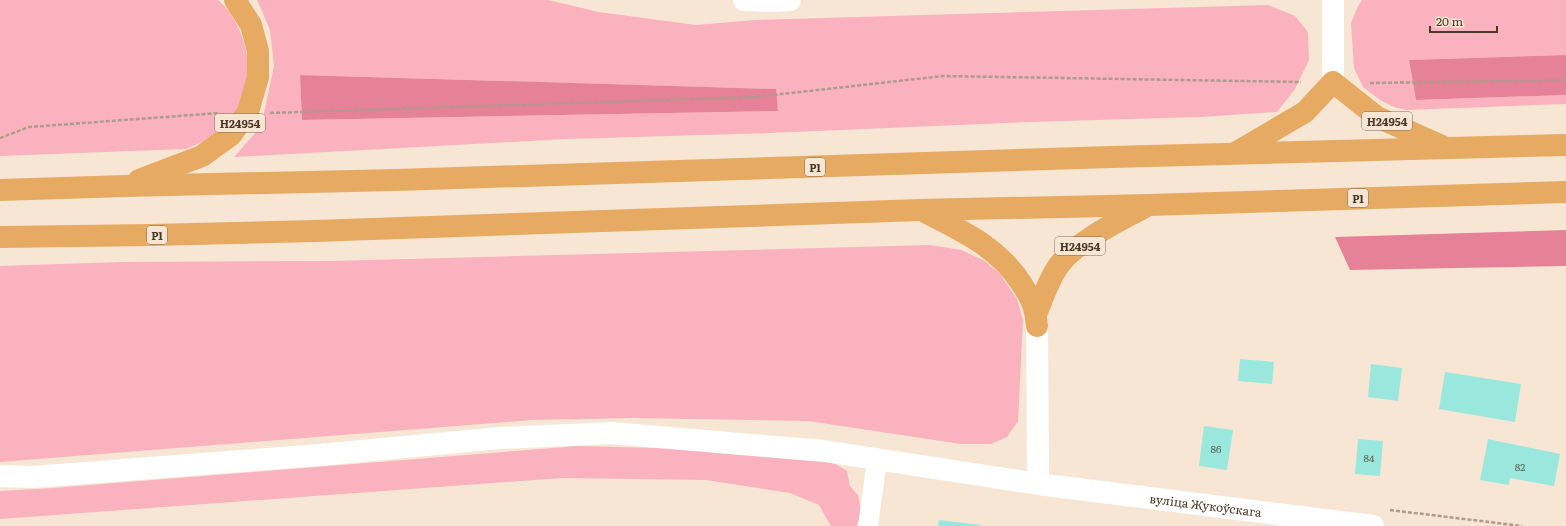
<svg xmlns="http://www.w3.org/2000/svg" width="1566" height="526" viewBox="0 0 1566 526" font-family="Literata,serif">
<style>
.green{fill:#fbb2bf;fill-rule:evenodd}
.forest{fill:#e68297}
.building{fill:#9ae7de}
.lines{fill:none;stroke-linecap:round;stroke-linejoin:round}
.path{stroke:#ae9c8a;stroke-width:2.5;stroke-dasharray:4 2;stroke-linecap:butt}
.minor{stroke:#fff;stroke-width:20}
.tertiary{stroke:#fff;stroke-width:22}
.trunk{stroke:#e6aa62;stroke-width:22}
.labels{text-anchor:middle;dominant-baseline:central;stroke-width:4;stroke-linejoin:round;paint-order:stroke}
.number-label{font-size:10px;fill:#5f6455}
.shield{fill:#f8e6d5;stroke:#7f6d5b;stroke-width:1}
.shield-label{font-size:11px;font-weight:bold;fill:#4b3927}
.street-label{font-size:12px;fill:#4b3927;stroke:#f8e6d5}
</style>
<rect width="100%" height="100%" fill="#f8e6d5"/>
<!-- green -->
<g class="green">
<path d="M0 0H218C239 17 253 57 247 83 245 97 236 117 226 127 215 138 200 143 186 149L0 156Z"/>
<path d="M257 0H548L599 12 696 25 755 20 1268 5 1295 16 1308 32 1309 60 1295 89 1277 112 1201 117 1029 122 769 133 567 139 234 157 256 132 264 113 274 66 270 30ZM300 75 775 89 778 111 302 120Z"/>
<polygon points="1362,0 1566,0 1566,55 1409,60 1416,100 1566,95 1566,104 1406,110 1394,107 1380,100 1363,87 1354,68 1351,23 1358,6"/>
<polygon points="930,245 961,250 985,261 1000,274 1017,299 1023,320 1018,421 1007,437 991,444 961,444 808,421 634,418 532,420 0,462 0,266 120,262 332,261"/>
<polygon points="578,446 693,449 832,462 847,471 850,486 858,495 861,510 857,526 831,526 819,505 790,493 706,480 562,478 0,519 0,491 53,488"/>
</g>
<!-- forest -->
<g class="forest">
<polygon points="1566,55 1566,95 1416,100 1409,60"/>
<polygon points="300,75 776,89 778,111 302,120"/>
<polygon points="1566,230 1566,266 1350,270 1335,237"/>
</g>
<!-- building -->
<g class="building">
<polygon points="1240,359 1274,362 1272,384 1238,381"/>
<polygon points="1371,364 1402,368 1398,401 1368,397"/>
<polygon points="1445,372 1521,384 1515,422 1439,409"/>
<polygon points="1204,426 1233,430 1227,470 1199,466"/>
<polygon points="1358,439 1383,441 1380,476 1355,474"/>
<polygon points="1488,439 1560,454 1554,486 1510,478 1509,485 1480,480"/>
<polygon points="939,520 981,525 981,526 938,526"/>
</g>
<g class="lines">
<!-- path -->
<g class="path">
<polyline points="1370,83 1566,80"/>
<polyline points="270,113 755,97 943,76 1301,82"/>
<polyline points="0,138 29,127 219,113"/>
<polyline points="1390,510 1522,526"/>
</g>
<!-- minor -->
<polyline class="minor" points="868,526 877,460"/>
<!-- tertiary -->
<g class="tertiary">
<polyline points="744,0 768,1 790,0"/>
<polyline points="1333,82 1333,0"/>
<polyline points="1037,326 1038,484"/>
<path id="s1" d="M0 476 33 477 319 455 500 438 611 433 824 451 1038 484 1373 526"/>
</g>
<!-- trunk -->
<g class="trunk">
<polyline points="1237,152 1305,112 1333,82 1377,117 1442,146"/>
<polyline points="139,180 202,156 231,135 248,112 258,77 258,51 251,25 235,0"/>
<polyline points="0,190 125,186 396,180 1111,157 1566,145"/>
<path d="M923 211C962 231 999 247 1023 286 1032 299 1036 310 1037 326"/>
<polyline points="0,237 151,235 314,231 920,210 1149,205 1566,192"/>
<path d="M1037 312C1043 297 1048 282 1057 268 1073 243 1119 221 1145 207"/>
</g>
</g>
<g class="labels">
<!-- number labels -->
<g class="number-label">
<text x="1216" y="448">86</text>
<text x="1369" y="457">84</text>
<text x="1520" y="466">82</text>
</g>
<!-- shield labels -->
<g class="shield">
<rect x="1362" y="112" width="50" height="18" rx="3"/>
<rect x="215" y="114" width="50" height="18" rx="3"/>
<rect x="805" y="158" width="20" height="18" rx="3"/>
<rect x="1348" y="189" width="20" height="18" rx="3"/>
<rect x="147" y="226" width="20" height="18" rx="3"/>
<rect x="1055" y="237" width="50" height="18" rx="3"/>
</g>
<g class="shield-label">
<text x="1387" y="121">Н24954</text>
<text x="240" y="123">Н24954</text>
<text x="815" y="167">Р1</text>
<text x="1358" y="198">Р1</text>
<text x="157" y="235">Р1</text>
<text x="1080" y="246">Н24954</text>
</g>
<!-- street labels -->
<g class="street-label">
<text stroke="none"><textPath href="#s1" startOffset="1212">вуліца Жукоўскага</textPath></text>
</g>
</g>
<!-- scale -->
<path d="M1430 26v6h67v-6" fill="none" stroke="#4b3927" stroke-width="2"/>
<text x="1436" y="26" font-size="12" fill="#4b3927" stroke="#f8e6d5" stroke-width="3" paint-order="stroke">20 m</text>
</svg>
